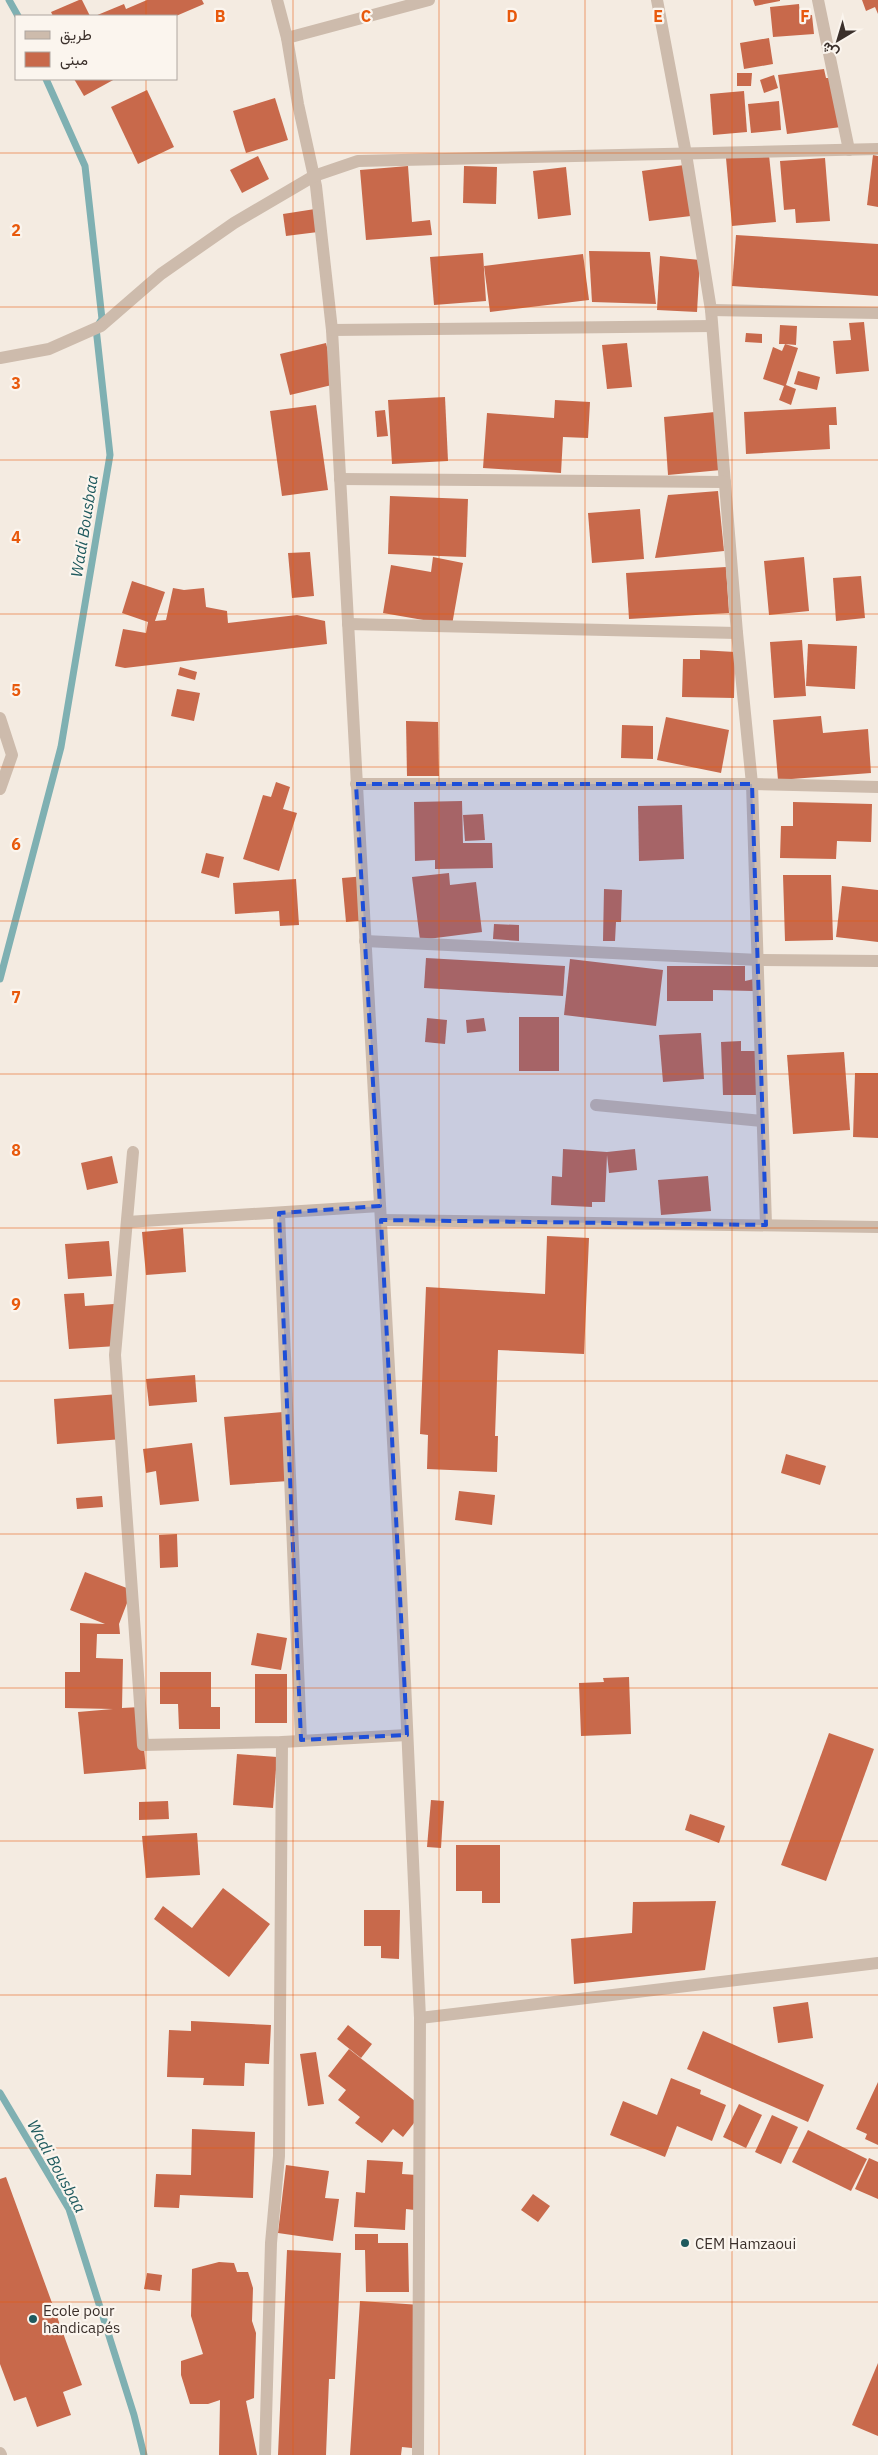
<svg xmlns="http://www.w3.org/2000/svg" width="878" height="2455" viewBox="0 0 878 2455" font-family="'IBM Plex Sans',Vazirmatn,sans-serif">
<style>
.lines{fill:none;stroke-linecap:round;stroke-linejoin:round}
.stream{stroke:#7fb0b2;stroke-width:7}
.building{fill:#c8694b}
.minor{stroke:#cdbbac;stroke-width:12}
.marked{fill:#1d4ed8;fill-opacity:0.2;stroke:#1d4ed8;stroke-width:4;stroke-dasharray:10 6;stroke-linejoin:round}
.grid{fill:none;stroke:#e8590c;stroke-width:1;stroke-opacity:0.55}
.poi-dot{fill:#1f5a5e;stroke:#fbf5ee;stroke-width:2}
.labels{text-anchor:middle;dominant-baseline:central;stroke-width:4.5;stroke-linejoin:round;paint-order:stroke}
.poi-label{font-size:15px;fill:#3b302b;stroke:#fbf5ee;text-anchor:start}
.water-label{font-size:16px;font-style:italic;fill:#1f5a5e;stroke:#fbf5ee}
.grid-label{font-size:16px;text-anchor:middle;font-weight:bold;fill:#e8590c;stroke:#fbf5ee;stroke-width:4.5;stroke-linejoin:round;paint-order:stroke}
</style>
<rect width="100%" height="100%" fill="#f4ebe1"/>
<g class="lines">
<!-- stream -->
<g class="stream">
<polyline points="9,0 18,16"/>
<polyline points="0,979 61,747 110,455 96,328 102,319 85,166 46,79"/>
<polyline points="0,2093 69,2209 134,2415 144,2455"/>
</g>
</g>
<!-- building -->
<g class="building">
<polygon points="79,0 82,0 90,16 53,16 51,12"/>
<polygon points="147,0 202,0 204,4 176,16 95,16 124,4 126,9"/>
<polygon points="753,0 780,0 780,1 755,6"/>
<polygon points="862,0 878,0 878,14 875,7 866,11"/>
<polygon points="799,4 800,16 812,15 814,34 773,37 770,7"/>
<polygon points="769,38 773,64 744,69 740,43"/>
<polygon points="824,69 826,78 833,78 841,127 787,134 778,75"/>
<polygon points="737,73 752,73 751,86 737,86"/>
<polygon points="774,75 778,88 764,93 760,80"/>
<polygon points="74,79 115,79 84,96"/>
<polygon points="147,90 174,147 138,164 111,107"/>
<polygon points="744,91 747,132 713,135 710,94"/>
<polygon points="275,98 288,140 246,153 233,111"/>
<polygon points="779,101 781,130 751,133 748,104"/>
<polygon points="769,155 776,222 732,226 726,158"/>
<polygon points="873,155 878,156 878,207 867,205"/>
<polygon points="258,156 269,179 242,193 230,170"/>
<polygon points="825,158 830,221 796,223 795,209 784,210 780,161"/>
<polygon points="684,165 691,216 649,221 642,171"/>
<polygon points="408,166 412,222 430,220 432,235 366,240 360,170"/>
<polygon points="464,166 497,167 496,204 463,203"/>
<polygon points="566,167 571,215 538,219 533,171"/>
<polygon points="315,209 318,232 286,236 283,214"/>
<polygon points="736,235 878,244 878,296 732,286"/>
<polygon points="589,251 650,252 656,304 592,302"/>
<polygon points="483,253 486,301 434,305 430,257"/>
<polygon points="583,254 589,300 490,312 484,266"/>
<polygon points="660,256 700,260 697,312 657,310"/>
<polygon points="864,322 869,371 836,374 833,341 851,340 849,323"/>
<polygon points="780,325 797,326 796,345 785,344 798,348 786,385 796,389 791,405 779,400 784,386 763,379 773,347 782,351 785,344 779,344"/>
<polygon points="746,333 762,334 762,343 745,342"/>
<polygon points="326,343 336,384 290,395 280,354"/>
<polygon points="627,343 632,387 607,389 602,345"/>
<polygon points="798,371 820,377 817,390 794,384"/>
<polygon points="445,397 448,461 392,464 388,400"/>
<polygon points="555,400 590,402 588,438 563,437 561,473 483,468 487,413 554,418"/>
<polygon points="316,405 328,490 282,496 270,411"/>
<polygon points="836,407 837,425 829,425 830,449 746,454 744,412"/>
<polygon points="385,410 388,436 377,437 375,411"/>
<polygon points="715,412 721,470 668,475 664,417"/>
<polygon points="718,491 724,551 655,558 668,495"/>
<polygon points="390,496 468,499 466,557 388,554"/>
<polygon points="640,509 644,559 592,563 588,513"/>
<polygon points="310,552 314,596 292,598 288,553"/>
<polygon points="433,557 463,563 452,625 383,613 391,565 431,572"/>
<polygon points="804,557 809,611 769,615 764,561"/>
<polygon points="726,567 729,613 629,619 626,573"/>
<polygon points="861,576 865,618 836,621 833,578"/>
<polygon points="132,581 165,592 155,621 166,620 173,588 184,590 204,588 206,607 227,611 228,623 297,615 325,621 327,644 125,668 115,666 123,629 146,633 148,622 122,613"/>
<polygon points="802,640 806,696 774,698 770,642"/>
<polygon points="808,644 857,646 855,689 806,686"/>
<polygon points="700,650 735,652 734,698 682,697 683,659 700,659"/>
<polygon points="180,667 197,672 195,680 178,675"/>
<polygon points="177,689 200,693 194,721 171,716"/>
<polygon points="821,716 823,733 868,729 871,773 778,780 773,720"/>
<polygon points="666,717 729,730 721,773 657,760"/>
<polygon points="406,721 438,722 439,776 407,776"/>
<polygon points="622,725 653,726 653,759 621,758"/>
<polygon points="276,782 290,787 283,809 297,813 279,871 243,859 263,795 271,797"/>
<polygon points="462,801 463,843 492,843 493,868 435,869 435,860 415,861 414,802"/>
<polygon points="793,802 872,804 871,842 837,841 836,859 780,858 781,826 793,826"/>
<polygon points="682,805 684,859 639,861 638,806"/>
<polygon points="483,814 485,840 465,841 463,815"/>
<polygon points="206,853 224,857 219,878 201,873"/>
<polygon points="449,873 450,885 476,882 482,932 420,940 412,877"/>
<polygon points="783,875 831,875 833,940 785,941"/>
<polygon points="366,876 370,920 346,922 342,878"/>
<polygon points="296,879 299,925 280,926 279,911 235,914 233,883"/>
<polygon points="842,886 878,890 878,942 836,937"/>
<polygon points="604,889 622,890 621,922 616,922 615,941 603,941"/>
<polygon points="494,924 519,925 519,941 493,939"/>
<polygon points="426,958 565,966 563,996 424,988"/>
<polygon points="570,959 663,970 656,1026 564,1015"/>
<polygon points="667,966 745,966 745,981 754,979 753,991 713,990 713,1001 667,1001"/>
<rect x="519" y="1017" width="40" height="54"/>
<polygon points="427,1018 447,1020 445,1044 425,1042"/>
<polygon points="484,1018 486,1031 467,1033 466,1020"/>
<polygon points="701,1033 704,1079 663,1082 659,1035"/>
<polygon points="741,1041 741,1051 757,1051 758,1095 723,1095 721,1042"/>
<polygon points="844,1052 850,1130 793,1134 787,1055"/>
<polygon points="855,1073 878,1073 878,1138 853,1137"/>
<polygon points="563,1149 607,1152 635,1149 637,1170 609,1173 607,1155 605,1202 592,1202 592,1207 551,1205 552,1176 562,1177"/>
<polygon points="112,1156 118,1183 87,1190 81,1163"/>
<polygon points="708,1176 711,1211 661,1215 658,1180"/>
<polygon points="183,1228 186,1272 146,1275 142,1232"/>
<polygon points="547,1236 589,1238 584,1354 498,1350 495,1436 498,1436 497,1472 427,1469 428,1435 420,1434 426,1287 545,1294"/>
<polygon points="109,1241 112,1276 68,1279 65,1244"/>
<polygon points="84,1293 85,1306 114,1304 117,1346 69,1349 64,1294"/>
<polygon points="195,1375 197,1402 149,1406 146,1379"/>
<polygon points="119,1394 123,1439 57,1444 54,1399"/>
<polygon points="283,1412 289,1481 230,1485 224,1417"/>
<polygon points="192,1443 199,1501 160,1505 156,1471 146,1473 143,1449"/>
<polygon points="786,1454 826,1466 820,1485 781,1473"/>
<polygon points="459,1491 495,1495 492,1525 455,1520"/>
<polygon points="102,1496 103,1507 77,1509 76,1498"/>
<polygon points="177,1534 178,1567 160,1568 159,1535"/>
<polygon points="85,1572 132,1590 119,1624 120,1634 97,1634 96,1658 123,1659 122,1708 140,1707 146,1769 84,1774 78,1712 113,1709 65,1708 65,1672 80,1672 80,1623 105,1624 70,1610"/>
<polygon points="257,1633 287,1638 281,1670 251,1665"/>
<polygon points="160,1672 211,1672 211,1707 220,1707 220,1729 179,1729 178,1704 160,1704"/>
<rect x="255" y="1674" width="32" height="49"/>
<polygon points="629,1677 631,1734 581,1736 579,1683 604,1682 603,1678"/>
<polygon points="829,1733 874,1749 826,1881 781,1865"/>
<polygon points="237,1754 277,1757 273,1808 233,1805"/>
<polygon points="431,1800 444,1801 441,1848 427,1847"/>
<polygon points="168,1801 169,1819 139,1820 139,1802"/>
<polygon points="690,1814 725,1826 719,1843 685,1830"/>
<polygon points="197,1833 200,1875 146,1878 142,1836"/>
<polygon points="456,1845 500,1845 500,1903 482,1903 482,1891 456,1891"/>
<polygon points="223,1888 270,1924 229,1977 154,1919 163,1906 192,1928"/>
<polygon points="716,1901 705,1970 574,1984 571,1939 632,1933 633,1902"/>
<polygon points="364,1910 400,1910 399,1959 381,1958 381,1946 364,1946"/>
<polygon points="808,2002 813,2038 778,2043 773,2007"/>
<polygon points="191,2021 271,2025 269,2064 245,2063 244,2086 203,2085 204,2078 167,2077 169,2030 191,2031"/>
<polygon points="348,2025 372,2044 361,2058 337,2039"/>
<polygon points="703,2031 824,2085 808,2122 687,2069"/>
<polygon points="349,2049 425,2109 403,2137 393,2129 382,2143 355,2123 360,2117 338,2100 346,2090 328,2076"/>
<polygon points="316,2052 324,2104 308,2106 300,2054"/>
<polygon points="671,2078 701,2090 700,2094 726,2105 712,2141 677,2126 665,2157 610,2135 623,2101 657,2115"/>
<polygon points="878,2082 878,2145 865,2139 867,2134 856,2129"/>
<polygon points="739,2104 762,2115 746,2148 723,2137"/>
<polygon points="772,2115 798,2127 781,2164 755,2152"/>
<polygon points="192,2129 255,2132 253,2198 180,2195 179,2208 154,2207 156,2174 191,2175"/>
<polygon points="808,2130 867,2159 851,2191 792,2162"/>
<polygon points="869,2158 878,2162 878,2199 855,2189"/>
<polygon points="367,2160 403,2162 402,2174 417,2175 415,2210 406,2209 405,2230 354,2227 356,2192 365,2193"/>
<polygon points="286,2165 329,2171 325,2198 339,2199 333,2241 278,2233"/>
<polygon points="6,2177 82,2385 63,2392 71,2415 37,2427 26,2397 14,2401 0,2364 0,2179"/>
<polygon points="533,2194 550,2206 538,2222 521,2210"/>
<polygon points="355,2234 378,2234 378,2243 408,2243 409,2292 366,2292 365,2250 355,2250"/>
<polygon points="287,2250 341,2253 335,2379 329,2379 326,2455 278,2455"/>
<polygon points="219,2262 234,2263 237,2272 248,2272 253,2288 252,2321 256,2333 254,2398 246,2401 257,2455 219,2455 220,2400 208,2404 190,2404 181,2375 181,2361 203,2354 191,2316 192,2269"/>
<polygon points="147,2273 162,2275 160,2291 144,2289"/>
<polygon points="360,2301 421,2305 412,2448 402,2447 401,2455 350,2455"/>
<polygon points="878,2363 878,2436 852,2425"/>
</g>
<g class="lines">
<!-- minor -->
<g class="minor">
<polyline points="277,0 287,38 298,104 316,186 332,330 400,1569 420,2018 418,2455"/>
<polyline points="657,0 686,154 711,310 737,633 752,784 766,1225"/>
<polyline points="818,0 849,150"/>
<polyline points="287,38 429,0"/>
<polyline points="711,310 878,313"/>
<polyline points="332,330 712,326"/>
<polyline points="0,358 49,349 101,326 161,274 234,223 314,176 358,161 878,149"/>
<polyline points="340,479 725,482"/>
<polyline points="348,624 737,633"/>
<polyline points="0,718 12,755 0,789"/>
<polyline points="356,784 752,784 878,787"/>
<polyline points="365,941 759,960 878,961"/>
<polyline points="596,1105 762,1121"/>
<polyline points="133,1152 115,1355 143,1745 282,1742 407,1735"/>
<polyline points="279,1213 301,1740"/>
<polyline points="381,1220 878,1227"/>
<polyline points="127,1222 380,1206"/>
<polyline points="420,2018 878,1963"/>
<polyline points="0,2453 1,2455"/>
<polyline points="265,2455 271,2243 279,2156 282,1742"/>
</g>
</g>
<!-- marked area -->
<path class="marked" d="M356 784H752L766 1225 381 1220 407 1735 301 1740 279 1213 380 1206Z"/>
<!-- grid -->
<path class="grid" d="M146 0V16M293 0V2455M439 0V2455M585 0V2455M732 0V2455M146 79V2455M0 153H878M0 307H878M0 460H878M0 614H878M0 767H878M0 921H878M0 1074H878M0 1228H878M0 1381H878M0 1534H878M0 1688H878M0 1841H878M0 1995H878M0 2148H878M0 2302H878"/>
<!-- markers -->
<g class="poi-dot">
<circle cx="685" cy="2243" r="5"/>
<circle cx="33" cy="2319" r="5"/>
</g>
<g class="labels">
<!-- poi labels -->
<g class="poi-label">
<text x="695" y="2243">CEM Hamzaoui</text>
<text x="43" y="2310">Ecole pour<tspan x="43" dy="17">handicapés</tspan></text>
</g>
<!-- water labels -->
<g class="water-label">
<text transform="translate(84 526) rotate(-81)">Wadi Bousbaa</text>
<text transform="translate(57 2166) rotate(61)">Wadi Bousbaa</text>
</g>
</g>
<g class="grid-label">
<text x="220" y="22">B</text>
<text x="366" y="22">C</text>
<text x="512" y="22">D</text>
<text x="658" y="22">E</text>
<text x="805" y="22">F</text>
<text x="16" y="236">2</text>
<text x="16" y="389">3</text>
<text x="16" y="543">4</text>
<text x="16" y="696">5</text>
<text x="16" y="850">6</text>
<text x="16" y="1003">7</text>
<text x="16" y="1156">8</text>
<text x="16" y="1310">9</text>
</g>
<!-- legend -->
<rect x="15" y="15" width="162" height="65" fill="#fbf5ee" stroke="#aea6a0"/>
<rect x="25" y="31" width="25" height="8" fill="#cdbbac" stroke="#aea6a0"/>
<text x="60" y="40" font-size="15" fill="#3b302b">طريق</text>
<rect x="25" y="52" width="25" height="15" fill="#c8694b" stroke="#aea6a0"/>
<text x="60" y="65" font-size="15" fill="#3b302b">مبنى</text>
<!-- north arrow -->
<g transform="translate(838 40) rotate(218)" stroke="#fbf5ee" stroke-width="4" paint-order="stroke">
<path d="M0-4L9 19L0 12L-9 19Z" fill="#3b302b"/>
<text y="-8" font-size="14" font-weight="bold" text-anchor="middle" fill="#3b302b">ش</text>
</g>
</svg>
